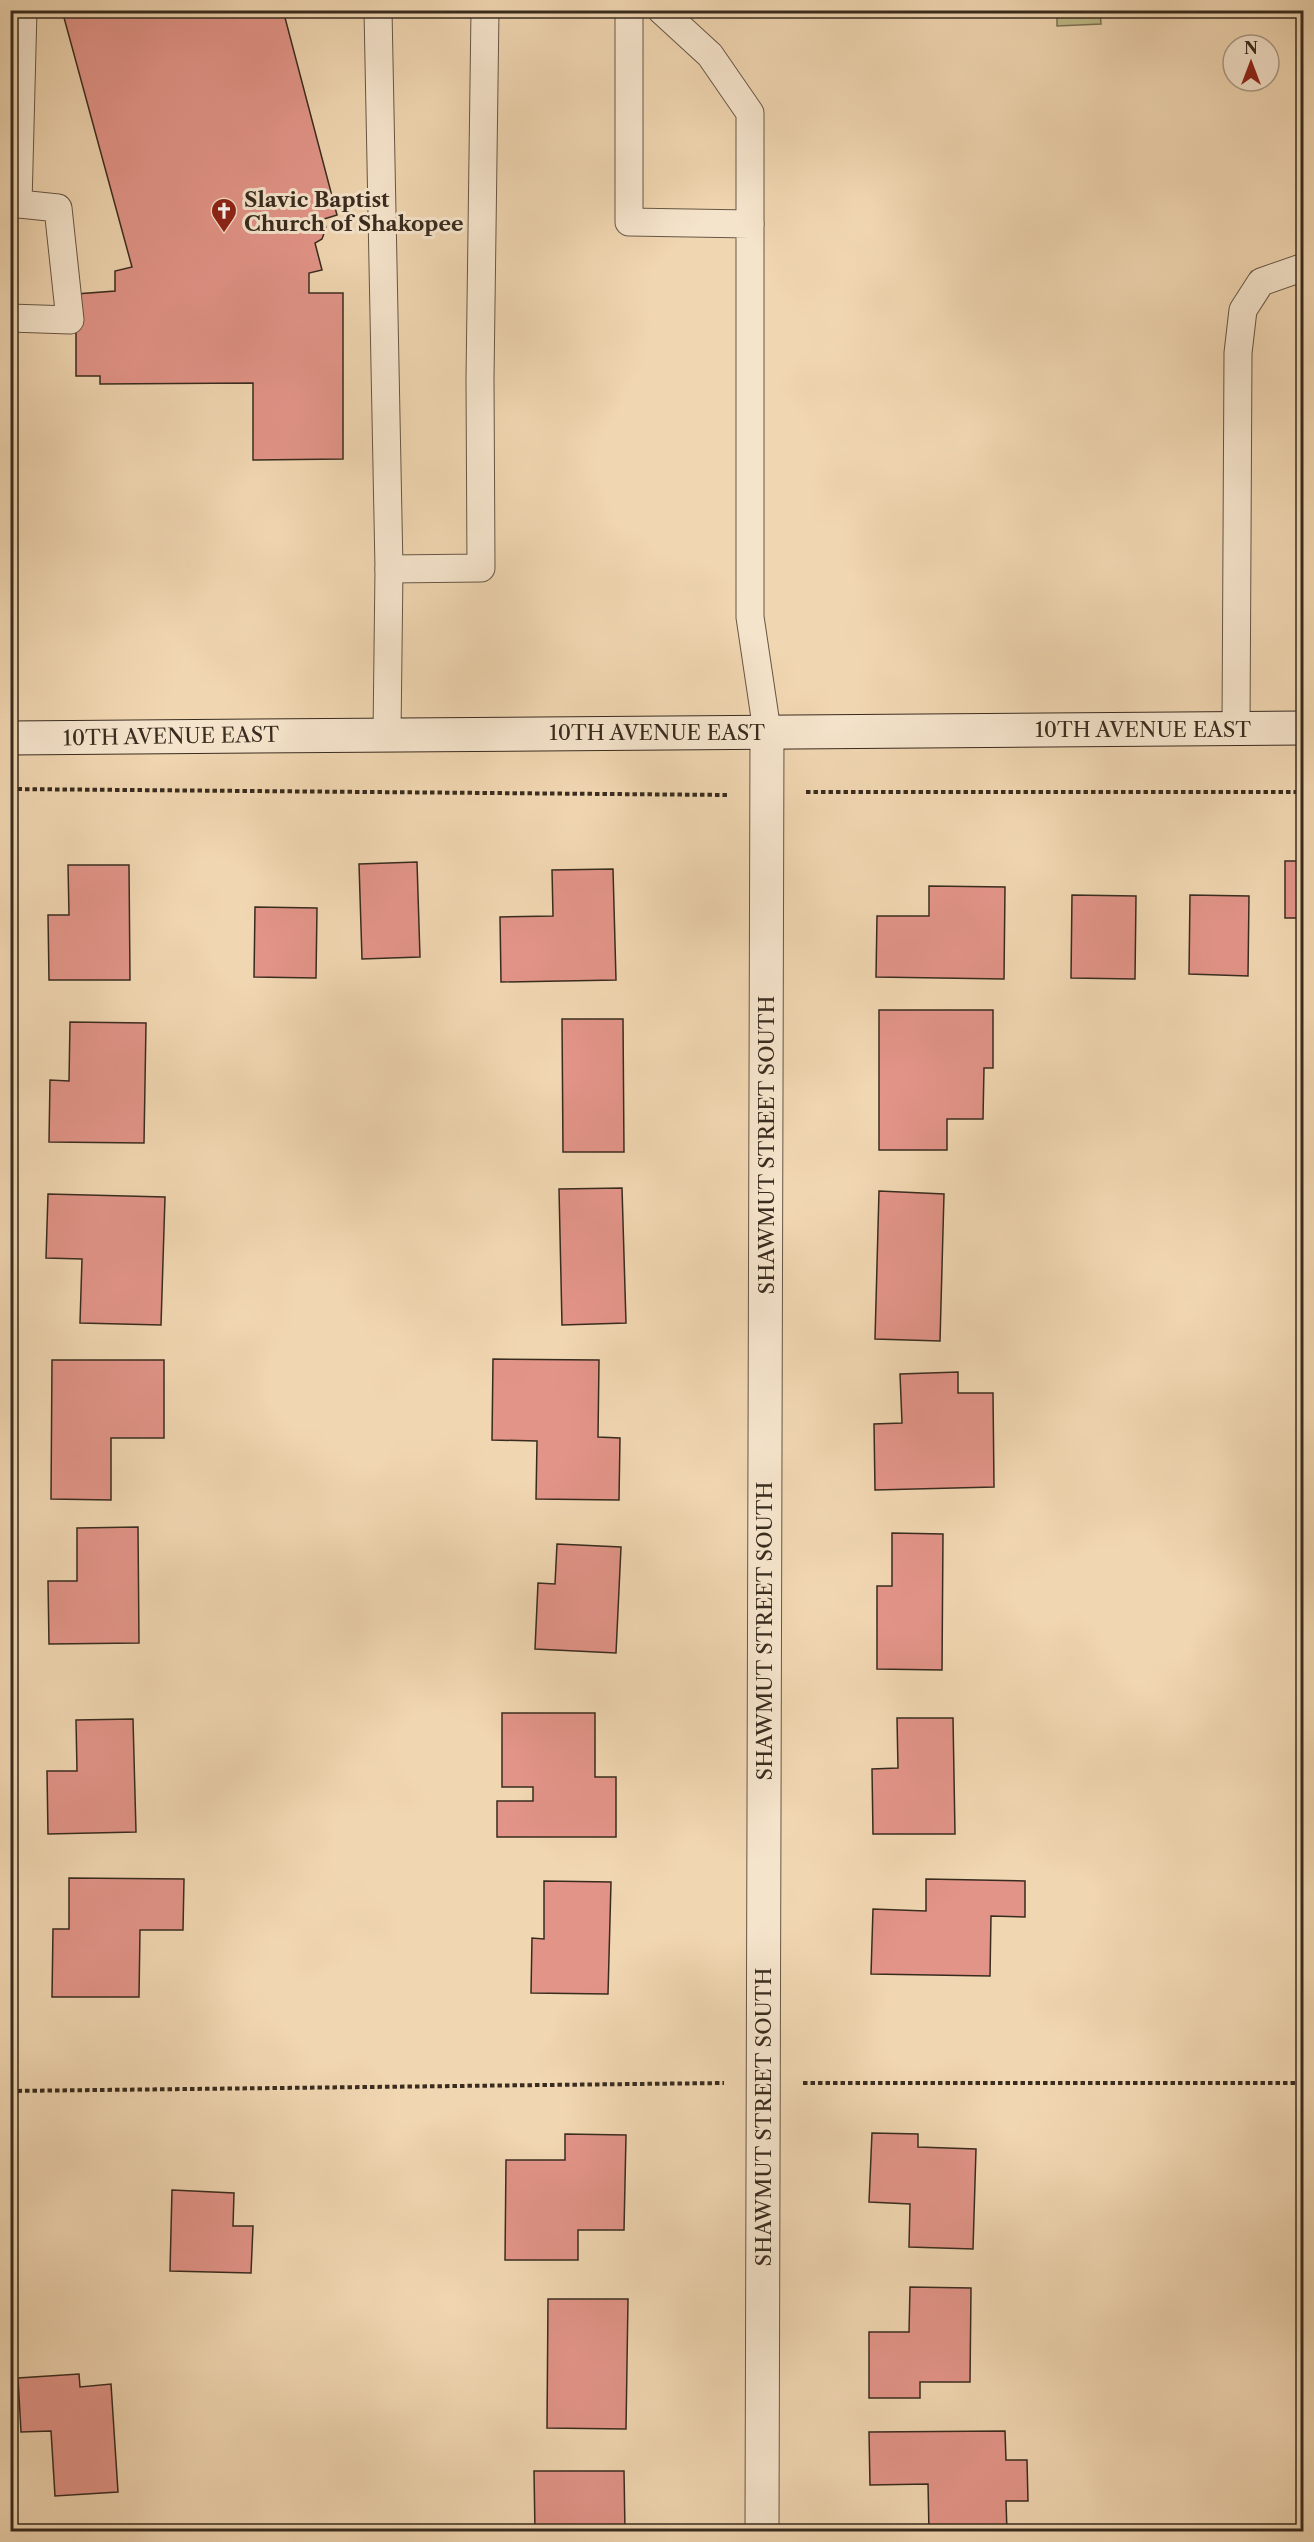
<svg xmlns="http://www.w3.org/2000/svg" width="1314" height="2542" viewBox="0 0 1314 2542" font-family="'Libre Caslon Text',serif">
<style>
.green{fill:#bebc88;stroke:#7c7454;stroke-width:1.5}
.building{fill:#e29488;stroke:#392c1f;stroke-width:1.5}
.lines{fill:none;stroke-linecap:round;stroke-linejoin:round}
.service-casing{stroke:#675644;stroke-width:29}
.minor-casing{stroke:#675644;stroke-width:35}
.secondary-casing{stroke:#392c1f;stroke-width:35}
.path{stroke:#392c1f;stroke-width:4;stroke-dasharray:4.5 3;stroke-linecap:butt}
.service{stroke:#f5e4cc;stroke-width:27}
.minor{stroke:#f5e4cc;stroke-width:33}
.secondary{stroke:#f5e4cc;stroke-width:33}
.labels{text-anchor:middle;dominant-baseline:central;stroke-width:6;stroke-linejoin:round;paint-order:stroke}
.poi-label{font-size:21px;font-weight:bold;fill:#392c1f;stroke:#f5e4cc;text-anchor:start}
.street-label{font-size:21px;fill:#392c1f;stroke:#f5e4cc}
</style>
<rect width="100%" height="100%" fill="#f0d6b1"/>
<filter id="stains"><feTurbulence type="fractalNoise" baseFrequency=".00333" numOctaves="4"/><feColorMatrix values="0 0 0 0 .2 0 0 0 0 .09 0 0 0 0 .02 0 0 0 .5 -.17"/></filter>
<radialGradient id="worn" r=".72"><stop offset=".6" stop-color="#630" stop-opacity="0"/><stop offset="1" stop-color="#630" stop-opacity=".3"/></radialGradient>
<!-- green -->
<polygon class="green" points="1057,11 1100,11 1101,24 1057,26"/>
<!-- building -->
<g class="building">
<polygon points="74,10 283,10 337,215 324,219 326,228 322,239 315,243 322,270 309,273 309,293 343,293 343,459 253,460 253,383 100,384 100,376 76,376 76,294 115,291 115,271 132,267 63,14"/>
<rect x="1285" y="861" width="19" height="57"/>
<polygon points="417,862 420,957 362,959 359,864"/>
<polygon points="68,865 129,865 130,980 49,980 48,915 69,915"/>
<polygon points="613,869 616,980 501,982 500,917 553,916 552,870"/>
<polygon points="929,886 1005,887 1004,979 876,977 877,916 929,916"/>
<polygon points="1072,895 1136,896 1135,979 1071,978"/>
<polygon points="1190,895 1249,896 1248,976 1189,974"/>
<polygon points="255,907 317,908 316,978 254,977"/>
<polygon points="879,1010 993,1010 993,1068 984,1068 983,1119 947,1119 947,1150 879,1150"/>
<polygon points="562,1019 623,1019 624,1152 563,1152"/>
<polygon points="70,1022 146,1023 144,1143 49,1142 50,1080 69,1081"/>
<polygon points="622,1188 626,1323 562,1325 559,1189"/>
<polygon points="879,1191 944,1194 940,1341 875,1339"/>
<polygon points="48,1194 165,1197 161,1325 80,1323 82,1259 46,1258"/>
<polygon points="493,1359 599,1360 598,1437 620,1438 619,1500 536,1499 537,1441 492,1440"/>
<polygon points="52,1360 164,1360 164,1438 111,1438 111,1500 51,1499"/>
<polygon points="958,1372 958,1393 993,1393 994,1487 875,1490 874,1424 902,1423 900,1374"/>
<polygon points="138,1527 139,1643 49,1644 48,1581 77,1581 77,1528"/>
<polygon points="892,1533 943,1534 942,1670 877,1669 877,1586 892,1586"/>
<polygon points="557,1544 621,1547 616,1653 535,1649 538,1583 555,1584"/>
<polygon points="502,1713 595,1713 595,1777 616,1777 616,1837 497,1837 497,1801 533,1801 533,1787 502,1787"/>
<polygon points="897,1718 953,1718 955,1834 873,1834 872,1769 898,1768"/>
<polygon points="133,1719 136,1832 48,1834 47,1771 77,1771 76,1720"/>
<polygon points="69,1878 184,1879 183,1930 140,1930 139,1997 52,1997 53,1929 69,1929"/>
<polygon points="926,1879 1025,1881 1025,1917 991,1916 990,1976 871,1974 873,1909 926,1911"/>
<polygon points="544,1881 611,1882 608,1994 531,1993 532,1938 544,1939"/>
<polygon points="872,2133 918,2134 918,2147 976,2149 973,2249 909,2247 910,2204 869,2202"/>
<polygon points="565,2134 626,2135 624,2230 578,2230 578,2260 505,2260 506,2160 565,2160"/>
<polygon points="172,2190 234,2193 233,2226 253,2226 251,2273 170,2271"/>
<polygon points="910,2287 971,2288 970,2382 920,2382 920,2398 869,2398 869,2332 909,2332"/>
<polygon points="548,2299 628,2299 626,2429 547,2428"/>
<polygon points="79,2374 80,2387 111,2384 118,2492 55,2496 51,2431 21,2432 18,2378"/>
<polygon points="1005,2431 1006,2460 1027,2460 1028,2501 1006,2501 1007,2532 929,2532 928,2484 870,2485 869,2432"/>
<polygon points="534,2471 624,2471 625,2532 535,2532"/>
<polygon points="1182,2527 1293,2529 1293,2532 1182,2532"/>
</g>
<g class="lines">
<defs>
<g id="service">
<polyline points="378,10 389,569 387,734"/>
<polyline points="629,10 629,222 750,224 750,617 767,731"/>
<polyline points="661,10 710,55 750,113 750,224"/>
<polyline points="10,203 58,208 70,320 10,318"/>
<polyline points="18,204 23,10"/>
<polyline points="389,569 481,568 480,378 485,10"/>
<polyline points="1236,728 1238,353 1243,310 1261,282 1304,267"/>
</g>
<polyline id="minor" points="762,2532 767,731"/>
<polyline id="secondary" points="10,738 1304,728"/>
</defs>
<!-- service casing -->
<use href="#service" class="service-casing"/>
<!-- minor casing -->
<use href="#minor" class="minor-casing"/>
<!-- secondary casing -->
<use href="#secondary" class="secondary-casing"/>
<!-- path -->
<g class="path">
<polyline points="10,789 727,795"/>
<polyline points="806,792 1304,792"/>
<polyline points="803,2083 1304,2083"/>
<polyline points="10,2091 724,2083"/>
</g>
<!-- service -->
<use href="#service" class="service"/>
<!-- minor -->
<use href="#minor" class="minor"/>
<!-- secondary -->
<use href="#secondary" class="secondary"/>
</g>
<!-- icons -->
<defs>
<symbol id="church-pin" viewBox="-11 -11 22 30"><path d="M0 17L-7.5 6A9.5 9.5 0 1 1 7.5 6Z" fill="#8f2418" stroke="#f5e4cc"/><path d="M-1.2-6h2.4v3.5h3.3v2.4h-3.3V6h-2.4V-.1h-3.3v-2.4h3.3Z" fill="#fff"/></symbol>
</defs>
<g fill-rule="evenodd">
<use href="#church-pin" x="209" y="196" width="30" height="40"/>
</g>
<g class="labels">
<!-- poi labels -->
<g class="poi-label">
<text x="244" y="199">Slavic Baptist<tspan x="244" dy="24">Church of Shakopee</tspan></text>
</g>
<!-- street labels -->
<g class="street-label">
<text x="1143" y="729">10TH AVENUE EAST</text>
<text x="657" y="732">10TH AVENUE EAST</text>
<text transform="translate(171 736) rotate(-1)">10TH AVENUE EAST</text>
<text transform="translate(766 1145) rotate(-90)">SHAWMUT STREET SOUTH</text>
<text transform="translate(764 1631) rotate(-90)">SHAWMUT STREET SOUTH</text>
<text transform="translate(763 2117) rotate(-90)">SHAWMUT STREET SOUTH</text>
</g>
</g>
<!-- margin -->
<rect width="1314" height="2542" fill="none" stroke="#f0d6b1" stroke-width="36"/>
<rect x="12" y="12" width="1290" height="2518" fill="none" stroke="#392c1f" stroke-width="3"/>
<rect x="18" y="18" width="1278" height="2506" fill="none" stroke="#392c1f" stroke-width="1.5"/>
<!-- north arrow -->
<g transform="translate(1251 63)"><circle r="28" fill="#f5e4cc" stroke="#aa9a87" stroke-width="1.5"/>
<path d="M0-4.5L10 22L0 15L-10 22Z" fill="#8f2418"/>
<text y="-9" font-size="16" font-weight="bold" text-anchor="middle" fill="#392c1f">N</text>
</g>
<rect width="100%" height="100%" filter="url(#stains)"/>
<rect width="100%" height="100%" fill="url(#worn)"/>
</svg>
